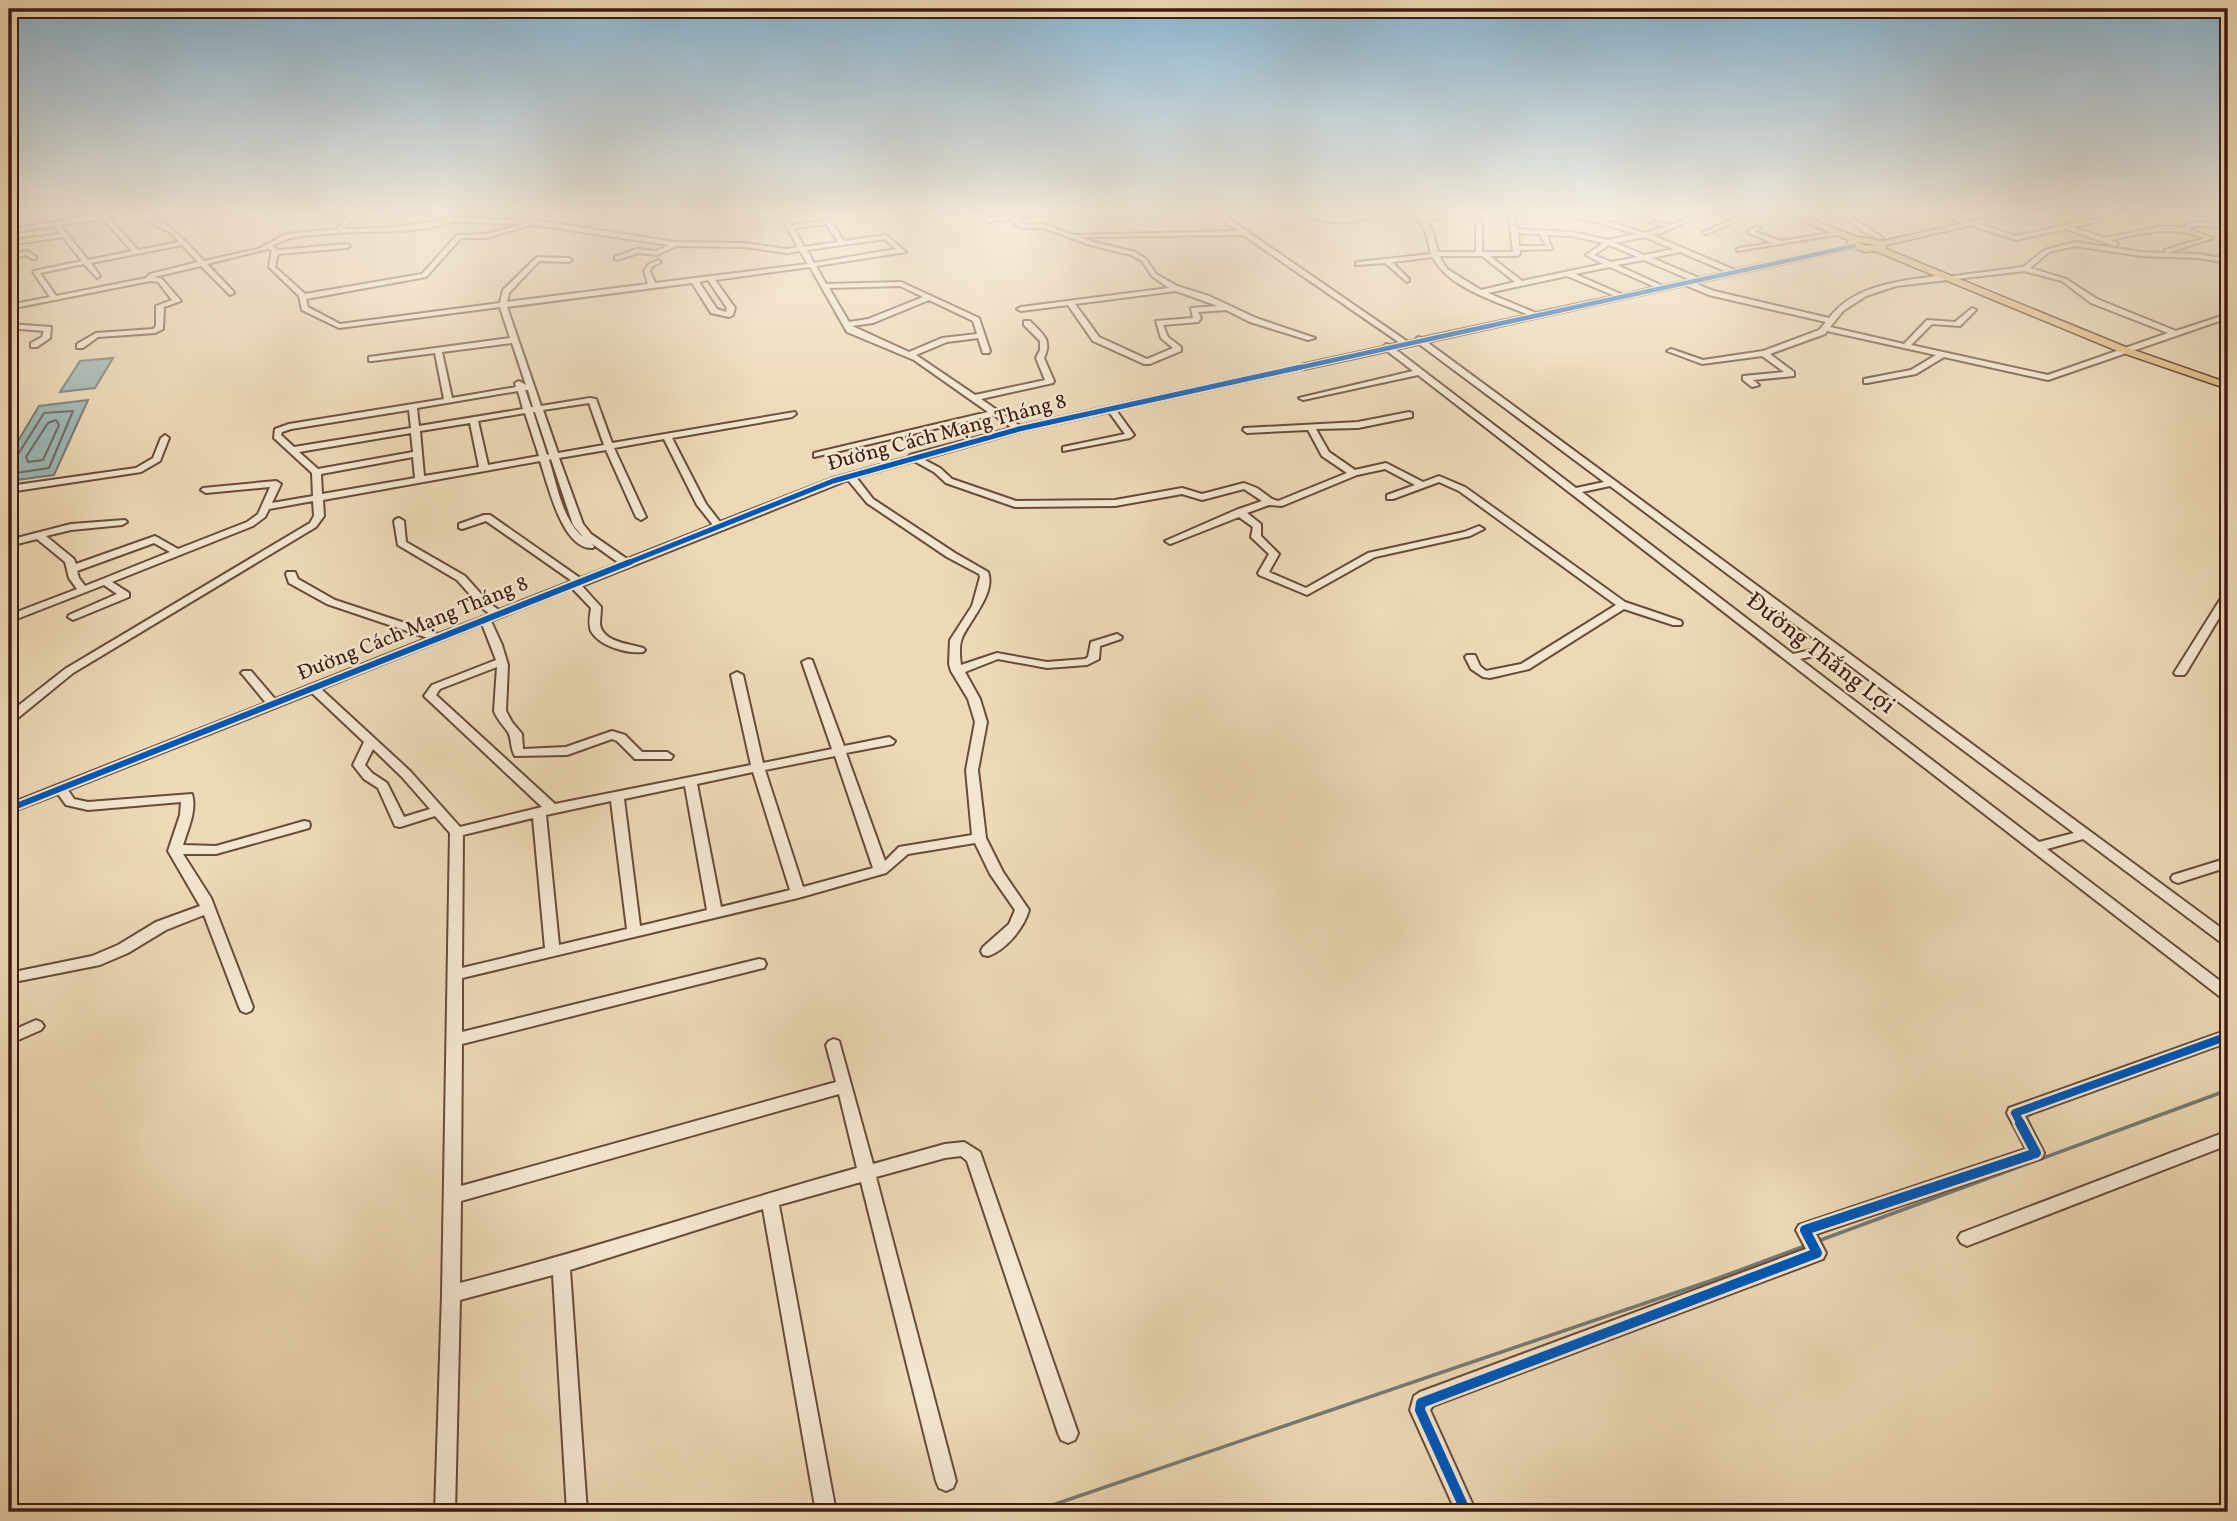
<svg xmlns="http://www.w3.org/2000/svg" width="2237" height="1521" viewBox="0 0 2237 1521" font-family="Vollkorn,serif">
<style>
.water{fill:#9cb8b7;stroke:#767a74;stroke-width:2}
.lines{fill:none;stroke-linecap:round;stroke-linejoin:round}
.shore{stroke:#6c6a63;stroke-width:2}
.stream{stroke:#767a74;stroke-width:3.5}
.minor-casing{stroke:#694b39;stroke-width:4}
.major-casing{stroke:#3d1c0f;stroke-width:3}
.minor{fill:#f3e6d0;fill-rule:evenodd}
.major{fill:#e6bc7b;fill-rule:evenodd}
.cycleway-far4-casing{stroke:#f3e6d0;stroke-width:7}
.cycleway-far3-casing{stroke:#f3e6d0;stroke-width:9}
.cycleway-far2-casing{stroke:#f3e6d0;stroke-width:10}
.cycleway-far1-casing{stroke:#f3e6d0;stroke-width:12}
.cycleway-casing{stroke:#f3e6d0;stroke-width:15}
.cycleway-far4{stroke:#0057b8;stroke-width:4.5}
.cycleway-far3{stroke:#0057b8;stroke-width:5}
.cycleway-far2{stroke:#0057b8;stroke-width:6}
.cycleway-far1{stroke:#0057b8;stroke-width:8}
.cycleway{stroke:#0057b8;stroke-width:10}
.labels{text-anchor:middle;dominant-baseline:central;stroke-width:5;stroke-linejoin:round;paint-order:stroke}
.far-street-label{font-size:21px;fill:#3d1c0f;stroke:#f3e6d0}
.street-label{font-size:24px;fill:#3d1c0f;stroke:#f3e6d0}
</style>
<rect width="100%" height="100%" fill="#edd9b6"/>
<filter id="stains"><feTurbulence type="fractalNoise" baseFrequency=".00286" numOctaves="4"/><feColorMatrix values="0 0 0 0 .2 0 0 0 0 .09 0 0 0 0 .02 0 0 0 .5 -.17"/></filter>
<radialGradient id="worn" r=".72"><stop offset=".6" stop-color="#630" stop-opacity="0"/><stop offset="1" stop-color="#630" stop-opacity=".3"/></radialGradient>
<!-- water -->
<g class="water">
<polygon points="113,358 95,388 60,392 80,361"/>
<polygon points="88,400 54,475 9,481 9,456 39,406"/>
</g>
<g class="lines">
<!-- shore -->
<g class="shore">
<polygon points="56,420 59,425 43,460 28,462 26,457 48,423"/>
<polyline points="9,458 17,456 44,413 73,411 49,468 9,474"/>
</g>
<!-- stream -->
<g class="stream">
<polyline points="1818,1241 2228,1090"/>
<polyline points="1032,1512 1713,1280 1805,1246"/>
</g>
<defs>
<g id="minor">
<path d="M105 214H123L109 218 138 250 179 242 171 233 133 214C163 214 185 241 204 261L258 249 286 234 337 229 348 216 367 215 352 219 344 229 389 228 445 220 428 214H440L453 218 535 220 675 242 744 243 787 249 798 247 779 214H785L791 225 824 221 820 215 826 214 844 241 886 235 906 252 816 266 826 284 901 282 979 318 990 351 989 353H983L978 338 947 342 916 355 975 395 1045 380 1036 358 1040 350V341L1024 325V321H1030C1042 334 1053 339 1044 358L1054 381 1053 383 981 399 1020 426 1383 347 1386 344 1390 345 1400 343 1243 235 1079 237 1094 242 1135 252 1146 259 1156 274 1177 286 1209 296 1256 318 1315 338 1308 340 1250 322 1226 310 1198 312 1201 318 1198 322 1163 325 1168 337 1181 347V351L1150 364H1144L1093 341 1068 305 1021 311 1017 309 1021 307 1169 288 1152 276 1142 261 1131 255 1090 245 1044 228H1021L1010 219 989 222 977 217 947 214H980L990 218 1041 214 1017 219 1024 225 1045 224 1073 235 1238 231 1214 214H1222L1408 342 1415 340 1418 337 1422 338 1529 315C1500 303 1446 287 1433 257L1392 262 1409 279V281L1407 282 1385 263 1356 265V263L1358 262 1431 254C1427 238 1426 226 1413 214L1422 216 1473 214 1426 220 1432 230 1438 252H1476V222L1479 220 1482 222V252H1513L1509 214H1515L1517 229 1572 232 1608 240 1637 234 1597 222 1555 215 1593 218 1601 214H1611L1601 219 1645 233 1665 227 1623 214C1638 214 1662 226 1672 224 1684 222 1691 214 1704 214L1661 233 1652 235 1735 270 1856 245V247L1854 248 1694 283 1714 291 1829 318C1856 283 1903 281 1944 275L1947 277 2023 267 2045 250 2075 242 2141 252 2167 253 2164 251 2165 250 2204 238C2172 225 2143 233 2111 240L2118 244 2115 246 2066 229 2016 240 1938 214H1949L2016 236 2103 217 2105 220 2073 227 2104 238 2158 227H2183L2191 222 2228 223V227L2192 226 2189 229 2213 238 2167 253 2198 254 2228 259V263L2198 258 2141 256 2075 246 2049 252 2030 268 2066 279 2097 299 2176 331 2228 314V318L2048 380 1944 357 1916 374 1867 383H1864V379L1911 370 1936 355 1827 331 1825 334 1770 354 1794 372V376L1753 380 1759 385 1752 387 1743 380V376L1784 372 1762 356 1702 364 1667 351 1671 349 1703 360 1763 351 1819 330 1826 322 1709 295 1685 285 1427 342 2228 933V945L2223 944 2083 839 2047 849 2228 987V1000L2223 999 1418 375 1303 400 1299 398 1413 371 1387 351 1116 410 1134 435 1130 438 1063 451V447L1125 434 1109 412 1021 431 923 459 940 468 952 479 1016 501 1115 500 1182 488 1202 494 1244 483 1257 488 1272 499 1278 501 1347 473 1322 456 1308 430 1247 433 1243 430 1244 428 1358 422 1409 412 1412 413V417L1358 428 1316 429 1329 452 1355 470 1386 463 1423 482 1439 476 1465 487 1625 602 1681 621 1682 623 1681 625H1673L1624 609 1529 669 1490 678 1483 677 1471 669 1465 657 1467 655H1475L1480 666 1486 671 1521 664 1616 605 1459 491 1439 482 1393 499H1387V495L1415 485 1385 469 1357 475 1282 506 1269 505 1247 513 1261 524V536L1279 554 1269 572 1306 588 1368 553 1464 532 1479 526 1484 529 1470 536 1375 557 1307 595 1259 575 1258 573 1269 554 1251 537 1253 527 1239 517 1173 543 1170 544 1165 541 1236 510 1262 501 1244 489 1202 500 1182 494 1115 506 1015 507 946 483 934 472 914 461 856 477 873 499 955 553 988 572C996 593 970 620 962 638 959 645 960 658 961 665L997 653 1047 662 1085 659 1088 657 1091 642 1117 634 1122 637 1121 639 1100 646 1099 659 1087 665 1047 668 998 659 965 672 980 699 987 722 978 770 986 838 1003 872 1029 910C1024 928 1006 950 988 956L983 955 981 951 983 947 1009 924 1015 910 990 874 975 843 908 854 886 873 798 898 462 978V1032L759 959 764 960 766 964 764 968 759 969 462 1044 461 1186 836 1082 826 1045 829 1041 834 1039 839 1041 873 1164 945 1144 964 1142 980 1152 1078 1433 1075 1440 1068 1443 1061 1440 1058 1433 967 1161 961 1156 945 1158 876 1177 956 1481 953 1488 946 1491 939 1488 936 1481 861 1182 779 1205 836 1512H816L763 1209 570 1270 587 1512H567L553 1275 460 1300 455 1512H435L442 1294 450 833 435 816 400 827 395 826 378 788 364 779 353 765 364 742 312 693 68 790 74 799 88 802 192 794C197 810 188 829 183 845L216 846 304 821 309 822 310 825 309 828 216 854H183L211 898 253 1007 251 1011 246 1013 241 1011 239 1007 204 915 166 930 128 953 100 965 9 983V973L92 956 118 945 156 922 200 906 168 851 180 815 181 802 88 810 66 805 58 794 9 813V804L266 703 243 675 241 673 243 671H251L275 699 428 638 327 604 289 583 286 574 287 572H295L298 579 335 600 438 634 490 614 482 608 457 580 398 545 394 521 396 519 399 518 404 521 406 542 465 576 490 604 499 610 572 581 486 521 462 529 459 528V524L484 515H490L580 578 619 563 591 543 594 546 593 548C562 550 548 484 540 461L323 500 324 516 316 527 73 673 13 722H9V713L65 669 310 523 314 516 313 501 269 509 265 517 253 526 112 582 129 593V597L73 620 68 617 69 615 117 594 104 585 9 622V615L77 589 69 578 65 562 37 539 9 546V540L71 524 125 520 127 522 122 525 71 530 46 536 74 559 76 564 155 536 178 549 247 522 258 514 270 487 206 493 201 490 203 488 276 481 281 484 272 503 313 496 312 473 274 438 275 429 289 424 444 399 435 353 372 361H369V357L510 338 500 307 339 328 302 310 299 296 269 267 272 250 267 249 207 264 233 291 234 293 230 295 201 266 154 277 162 279 181 301 164 307 163 329 155 333 98 337 83 348H77V344L96 333 153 329 156 326V306L172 300 158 282 150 281 9 309V305L50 297 33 272 34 271 82 261 63 237 9 245V241L60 234 54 226 9 233V229ZM103 219 132 251 88 260 60 225ZM452 222 524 224 486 234 457 235 422 274 305 294 275 267 278 254 347 248 350 246 347 244 278 250 272 246C292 235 304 236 326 234 367 230 412 235 452 222ZM528 224 669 245 656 251 637 249 615 257V259L617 260 638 253 657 255 676 246 744 247 787 253 800 251 808 264 655 283 650 271 653 266 661 262 658 260 649 264 644 271 648 284 507 302 509 293 539 261 569 262 572 260 569 258 537 257 503 290 500 303 340 324 308 307 306 299 426 277 461 238H486L528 226ZM826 224 838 242 804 247 794 228ZM1518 233 1540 234 1546 246H1519ZM1547 235 1572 236 1603 243 1586 255 1603 264 1522 281 1490 256H1517L1520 254V250L1552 249ZM1644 237 1674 249 1645 255 1615 243ZM885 239 896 249 814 263 807 250ZM182 245 198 262 150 274 146 278 56 296 40 273 84 264 97 278 100 276 91 263ZM1609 245 1638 257 1611 262 1594 255ZM1680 252 1727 272 1699 278 1652 258ZM1439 256H1482L1515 282 1481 290 1447 269ZM1644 260 1691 280 1663 286 1617 265ZM810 267 847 332 914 360 988 412 814 453V457L994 415 1012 428 910 455 909 457 830 479 720 522 706 504 672 438 792 417 796 414 795 412 612 443 596 399 590 398 541 406 507 307 692 283 711 313 729 317 733 315 735 308 715 280ZM1610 267 1655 287 1623 295 1575 274ZM2024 271 2062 281 2091 303 2168 333 2048 375 1911 345 1932 324 1960 326 1976 310 1972 308 1955 322 1927 320 1904 344 1830 327 1843 311 1866 296 1896 286ZM1567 276 1615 296 1536 313 1488 293ZM708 280 727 308 726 312 717 309 699 282ZM900 286 923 297 868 319 849 322 829 288ZM1176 291 1218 306 1191 308 1193 318 1156 321 1161 338 1173 348 1147 359 1099 337 1075 304ZM929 300 973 321 977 334 942 338 909 352 852 326 873 323ZM512 343 526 385 519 381 515 383 516 387 452 398 442 352ZM1419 344 1604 482 1576 488 1395 349ZM525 390H528L533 407H531ZM518 391 523 409 419 426 417 408ZM589 403 604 445 558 453 543 410ZM409 410 411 428 294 447 281 435 282 432 291 429ZM533 412H535L549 454 547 455ZM525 413 539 456 488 465 478 421ZM470 423 479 467 424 476 420 431ZM411 433 413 452 318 469 299 452ZM664 439 697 505 713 525 627 559 591 534 583 524 559 458 606 450 636 517 641 520 646 517 614 448ZM413 457 415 478 322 494 321 474ZM551 459 573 525 583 537C562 520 557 484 549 460ZM848 480 867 503 947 557 979 574 980 577 972 606 950 640 949 664 951 671 968 699 975 722 966 770 972 835 899 847 885 861 846 753 893 744 895 741 889 737 844 746 812 660 808 659 802 662 832 749 763 763 743 675 737 672 731 675 751 765 555 804 436 695 440 689 497 667 494 711C497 719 503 725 508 732 512 739 510 748 515 756L567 755 612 739 617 741 635 759H671L673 756 667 752H642L625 735 612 731 566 747 523 749 522 734 512 722 506 711 508 665 502 645 491 621 572 588 591 608C590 615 588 624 591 631 599 646 627 654 643 652L645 650 643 648C630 644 602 642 600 624 600 619 601 612 601 607L582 586ZM1610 486 1825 647 1793 654 1582 492ZM154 543 170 552 85 586 79 578 77 571ZM482 624 496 660 432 685 424 696 542 807 460 827 410 771 321 689ZM1832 652 2074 833 2039 842 1800 659ZM373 749 402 777 430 809 404 817 387 783 372 773 365 765ZM835 756 873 868 803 887 765 770ZM753 772 790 890 721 907 697 784ZM685 786 707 910 640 926 624 799ZM611 801 627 929 559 945 546 815ZM533 818 545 948 462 968 463 835ZM839 1094 857 1168C724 1205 594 1249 460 1283L461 1201Z"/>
<polygon points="904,214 938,214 935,216"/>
<path d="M1304 214 1336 218 1371 214C1359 227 1318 223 1304 214Z"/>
<polygon points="1737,214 1747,216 1707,234 1702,233 1739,216"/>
<path d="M1840 214C1849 214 1875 232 1883 238L1878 239 1862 231Z"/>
<polygon points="1757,226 1760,228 1755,232 1781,241 1838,232 1841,234 1737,251 1737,249 1739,248 1772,243 1747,232"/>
<polygon points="27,251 36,257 36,259 32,259 26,255 9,259 9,255"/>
<polygon points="9,324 51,327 50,338 37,347 31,347 31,343 42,337 44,331 9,328"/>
<polygon points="165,435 169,438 160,461 141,472 9,492 9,486 136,468 153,458 161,438"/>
<polygon points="2228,592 2228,603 2186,673 2184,675 2176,675 2174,673 2223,595"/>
<polygon points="2228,858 2228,867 2178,883 2173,881 2171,878 2173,875"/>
<polygon points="36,1020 41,1022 44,1026 41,1030 9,1044 9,1032"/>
<polygon points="2228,1030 2228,1042 2025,1116 2044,1153 2042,1158 1816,1234 1826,1253 1823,1259 1433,1406 1430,1410 1476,1512 1456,1512 1410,1410 1414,1396 1420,1392 1806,1249 1796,1230 1799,1225 2026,1149 2007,1113 2009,1108"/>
<polygon points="2228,1131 2228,1145 1967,1246 1961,1243 1958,1238 1961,1233"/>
</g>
<path id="major" d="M1785 214H1798L1857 237 1883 241 2003 214H2020L1887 245 1886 249 2128 348 2228 383V389L2120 352 1875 251 1865 252 1847 245 1848 240ZM1856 242 1877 245 1866 246Z"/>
</defs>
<!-- minor casing -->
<use href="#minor" class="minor-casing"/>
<!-- major casing -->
<use href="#major" class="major-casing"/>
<!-- minor -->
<use href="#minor" class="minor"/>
<!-- major -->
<use href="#major" class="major"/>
<defs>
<polyline id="cycleway-far4" points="1293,369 1854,246"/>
<polyline id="cycleway-far3" points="625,564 833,481 1019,429 1301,367"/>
<polyline id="cycleway-far2" points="9,809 630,562"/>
<polyline id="cycleway-far1" points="2021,1124 2015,1113 2228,1036"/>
<polyline id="cycleway" points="1466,1512 1420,1410 1421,1403 1817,1253 1805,1230 2036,1153 2020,1123"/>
</defs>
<!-- cycleway-far4 casing -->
<use href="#cycleway-far4" class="cycleway-far4-casing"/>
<!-- cycleway-far3 casing -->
<use href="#cycleway-far3" class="cycleway-far3-casing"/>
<!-- cycleway-far2 casing -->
<use href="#cycleway-far2" class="cycleway-far2-casing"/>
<!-- cycleway-far1 casing -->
<use href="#cycleway-far1" class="cycleway-far1-casing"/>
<!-- cycleway casing -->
<use href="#cycleway" class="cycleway-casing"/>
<!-- cycleway-far4 -->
<use href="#cycleway-far4" class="cycleway-far4"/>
<!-- cycleway-far3 -->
<use href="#cycleway-far3" class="cycleway-far3"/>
<!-- cycleway-far2 -->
<use href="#cycleway-far2" class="cycleway-far2"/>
<!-- cycleway-far1 -->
<use href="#cycleway-far1" class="cycleway-far1"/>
<!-- cycleway -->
<use href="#cycleway" class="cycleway"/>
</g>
<!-- sky -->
<linearGradient id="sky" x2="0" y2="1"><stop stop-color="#89b6d4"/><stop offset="0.5" stop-color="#f7eede"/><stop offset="1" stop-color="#f7eede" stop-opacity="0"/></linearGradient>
<rect width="2237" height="427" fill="url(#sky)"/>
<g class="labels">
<!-- far-street labels -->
<g class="far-street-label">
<text transform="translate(947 433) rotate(-15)">Đường Cách Mạng Tháng 8</text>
<text transform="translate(413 629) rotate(-22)">Đường Cách Mạng Tháng 8</text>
</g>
<!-- street labels -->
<g class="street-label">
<text transform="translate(1820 654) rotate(38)">Đường Thắng Lợi</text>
</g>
</g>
<!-- margin -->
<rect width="2237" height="1521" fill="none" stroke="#edd9b6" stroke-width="35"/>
<rect x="10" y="10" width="2216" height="1500" fill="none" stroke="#3d1c0f" stroke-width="3.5"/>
<rect x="18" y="18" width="2202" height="1486" fill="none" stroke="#3d1c0f" stroke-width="2"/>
<rect width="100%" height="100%" filter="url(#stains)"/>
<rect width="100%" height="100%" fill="url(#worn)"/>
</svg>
